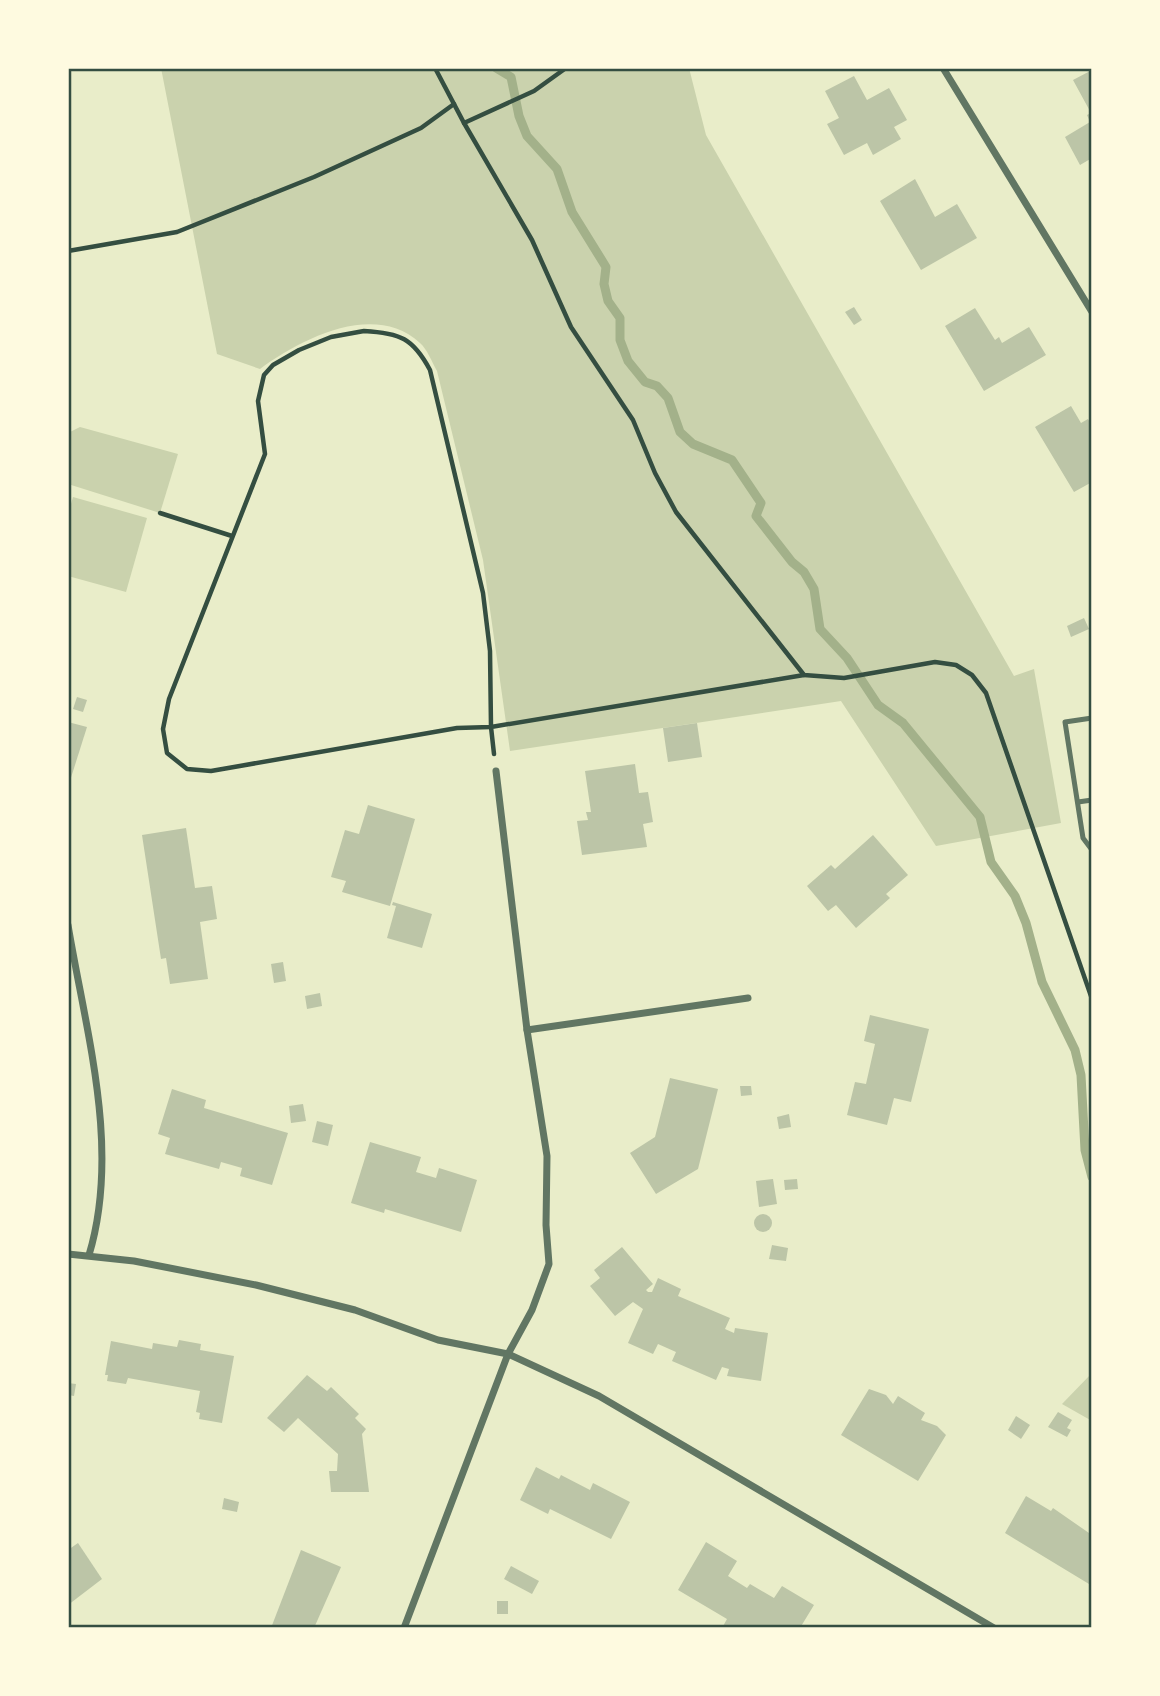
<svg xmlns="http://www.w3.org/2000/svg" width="1160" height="1696" viewBox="0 0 1160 1696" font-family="'PT Sans Narrow',sans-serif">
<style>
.green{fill:#cad2ad}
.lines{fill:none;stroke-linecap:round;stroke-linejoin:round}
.stream{stroke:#a3b18a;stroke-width:9}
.building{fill:#bcc5a7}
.path{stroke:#344e41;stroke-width:4.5}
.service{stroke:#617663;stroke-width:5}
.minor{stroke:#617663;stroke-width:7}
.neatline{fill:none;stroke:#344e41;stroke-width:2.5}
</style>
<rect width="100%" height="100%" fill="#e9edc9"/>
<!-- green -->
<g class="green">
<path d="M161 68H689L706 135 1014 676 1034 669 1061 823 936 846 841 701 510 751 483 560 437 371C432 362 427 349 420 343 374 301 301 339 260 369L217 354Z"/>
<polygon points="80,427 178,454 160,513 68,484 68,433"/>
<polygon points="73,497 147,518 126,592 68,576 68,514"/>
<polygon points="1092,1373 1092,1421 1062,1404"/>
</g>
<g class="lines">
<!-- stream -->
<polyline class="stream" points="496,68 511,77 519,116 527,136 557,169 572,212 606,267 604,284 608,301 620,318 620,340 628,361 645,382 657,386 668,398 680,432 693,444 732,460 761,503 756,516 792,562 804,572 814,589 820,629 847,658 878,705 903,723 980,817 991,862 1015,896 1026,923 1042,982 1075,1050 1081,1075 1085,1150 1092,1177"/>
</g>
<!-- building -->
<g class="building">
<polygon points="1092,70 1092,158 1080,165 1065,137 1090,122 1087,115 1091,113 1073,80"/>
<polygon points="854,76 867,100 889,88 907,120 894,127 901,139 873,155 867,143 844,155 827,124 839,118 825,91"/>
<polygon points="915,179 935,217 957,204 977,238 921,270 880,201"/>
<polygon points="854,307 862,320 854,325 845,312"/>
<polygon points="975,308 995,340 999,337 1002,343 1029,327 1046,355 984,391 945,326"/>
<polygon points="1071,406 1081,423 1088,419 1092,426 1092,482 1074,492 1035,427"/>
<polygon points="1084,618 1089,629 1071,637 1067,626"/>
<polygon points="77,697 87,700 83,712 73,709"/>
<polygon points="68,722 87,727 69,784 68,784"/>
<polygon points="697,723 702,757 668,762 663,728"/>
<polygon points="635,764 639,793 648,792 653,822 643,824 647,847 582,855 577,821 588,820 586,812 591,812 585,771"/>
<polygon points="368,805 415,819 390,906 342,892 346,881 331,877 345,830 359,834"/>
<polygon points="186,828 195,888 212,886 217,919 200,922 208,979 170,984 166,958 161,959 142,835"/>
<polygon points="873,835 908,875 886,894 890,898 856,928 836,905 828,911 807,886 831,865 835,869"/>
<polygon points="393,902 432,914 422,948 387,938 396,906 392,905"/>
<polygon points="283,962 286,981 274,983 271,964"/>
<polygon points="320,993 322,1006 307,1009 305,996"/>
<polygon points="870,1015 929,1029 911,1102 894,1098 887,1125 847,1115 855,1082 866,1084 875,1044 864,1041"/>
<polygon points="670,1078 718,1089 698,1169 656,1194 630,1153 655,1137"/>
<polygon points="740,1086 751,1086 752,1095 741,1096"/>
<polygon points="172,1089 206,1100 204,1108 288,1133 272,1185 240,1176 242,1168 221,1162 219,1169 165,1154 170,1138 158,1134"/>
<polygon points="303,1104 306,1121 291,1123 289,1106"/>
<polygon points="789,1114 791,1127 779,1129 777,1117"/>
<polygon points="317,1121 333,1125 328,1146 312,1142"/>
<polygon points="370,1142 421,1157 416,1172 436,1178 439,1168 477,1180 461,1232 385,1209 384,1213 351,1203"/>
<polygon points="773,1179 777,1204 759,1207 756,1181"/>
<polygon points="797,1179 798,1189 785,1190 784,1180"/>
<circle cx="763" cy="1223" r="9"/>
<polygon points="772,1245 788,1248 786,1261 769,1259"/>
<polygon points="622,1247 653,1284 646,1290 648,1292 652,1292 658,1278 681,1289 678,1296 730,1318 725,1329 734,1333 735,1328 768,1333 761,1381 727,1376 729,1369 722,1367 716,1380 672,1361 676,1352 658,1344 653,1354 628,1343 643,1309 633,1302 615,1316 590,1286 600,1278 594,1270"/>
<polygon points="179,1340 201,1344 200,1350 234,1356 222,1423 199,1419 200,1413 196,1412 200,1391 128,1378 126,1384 107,1381 108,1375 105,1375 111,1341 152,1349 153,1343 177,1347"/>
<polygon points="307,1375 327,1391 331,1387 359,1414 355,1418 366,1429 362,1434 369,1492 331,1492 329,1471 337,1471 338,1454 298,1418 284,1432 267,1418"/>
<polygon points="68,1383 76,1384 74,1396 68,1395"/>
<polygon points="869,1389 886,1395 893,1404 898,1396 925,1413 921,1420 937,1426 946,1435 918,1481 841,1435"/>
<polygon points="1058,1412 1072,1420 1067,1428 1071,1430 1067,1437 1048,1427"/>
<polygon points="1016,1416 1030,1425 1021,1439 1008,1430"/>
<polygon points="536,1467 559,1479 561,1475 590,1490 593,1483 630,1502 611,1539 550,1509 548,1514 520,1500"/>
<polygon points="1026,1496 1051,1511 1053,1508 1089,1533 1092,1529 1089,1584 1005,1533"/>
<polygon points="224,1498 239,1502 237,1512 222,1509"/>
<polygon points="706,1542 737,1561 728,1576 747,1588 750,1584 774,1598 782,1586 814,1605 800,1628 722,1628 727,1619 678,1590"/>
<polygon points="78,1543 102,1579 68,1605 68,1550"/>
<polygon points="301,1550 341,1567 314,1628 271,1628"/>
<polygon points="511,1566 539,1581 532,1594 504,1579"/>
<rect x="497" y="1601" width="11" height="13"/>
</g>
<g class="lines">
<!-- path -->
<g class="path">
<polyline points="435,68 464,123 532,240 571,327 633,420 655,473 676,512 804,675 844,678 935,662 956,665 972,675 986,693 1092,999"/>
<polyline points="464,123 534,91 566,68"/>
<polyline points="68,251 177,232 314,177 421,128 454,104"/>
<path d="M364 331C400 333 413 338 430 370L483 593 490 651 491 727 457 728 211 771 187 769 167 753 163 729 169 699 265 454 258 401 264 375 273 365 299 350 331 337Z"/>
<polyline points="160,513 232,536"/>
<polyline points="494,754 491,727 804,675"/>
</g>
<!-- service -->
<g class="service">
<polyline points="1092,718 1065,722 1083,838 1092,850"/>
<polyline points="1078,802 1092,800"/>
</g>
<!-- minor -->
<g class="minor">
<polyline points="943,68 1092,312"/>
<path d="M68 925C86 1033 121 1148 89 1255"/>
<polyline points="527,1030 748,998"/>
<polyline points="68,1254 134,1261 256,1285 355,1310 438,1340 508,1354 599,1396 994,1628"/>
<polyline points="404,1628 508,1354 532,1310 549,1264 546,1225 547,1156 527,1030 496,771"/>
</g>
</g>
<!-- border -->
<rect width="1160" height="1696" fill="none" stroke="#fefae0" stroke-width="140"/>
<rect x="70" y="70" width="1020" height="1556" class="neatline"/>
</svg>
